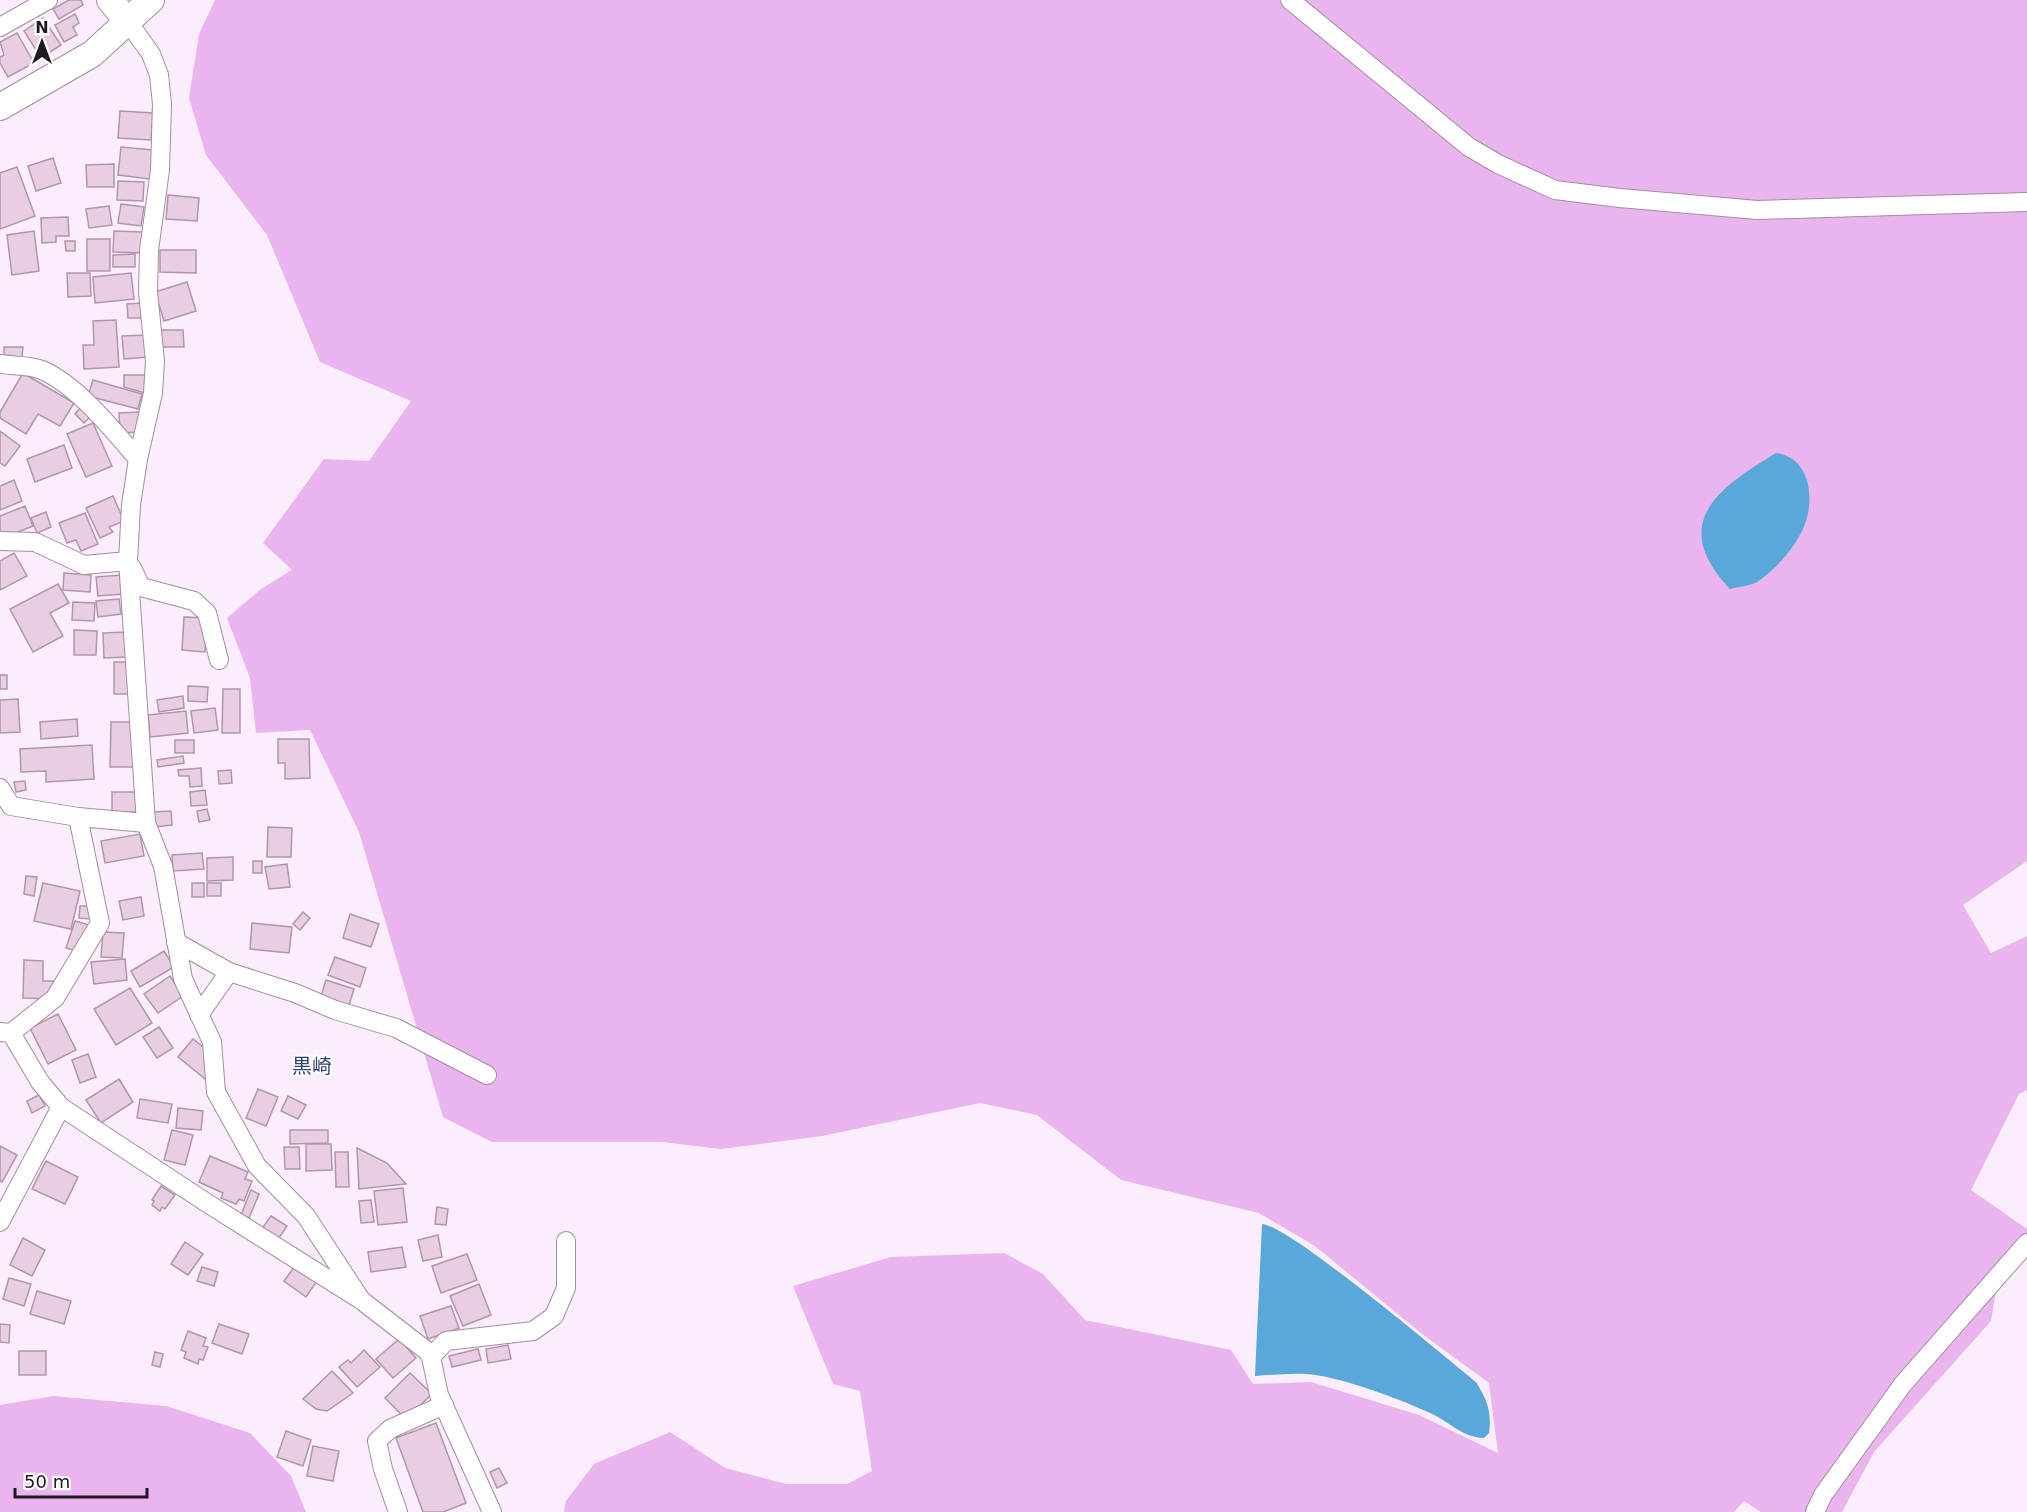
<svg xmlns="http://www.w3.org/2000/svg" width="2027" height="1512" viewBox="0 0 2027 1512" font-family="'DejaVu Sans','Noto Sans JP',sans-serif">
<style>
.green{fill:#eab5ef}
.water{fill:#5aa8da}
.building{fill:#e9cee3;stroke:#b096aa;stroke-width:1.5}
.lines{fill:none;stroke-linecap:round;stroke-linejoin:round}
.street-casing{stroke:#a28da3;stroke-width:20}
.secondary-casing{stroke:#a28da3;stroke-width:28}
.street{stroke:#fff;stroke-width:18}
.secondary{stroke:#fff;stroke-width:26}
.labels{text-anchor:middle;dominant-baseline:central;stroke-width:4.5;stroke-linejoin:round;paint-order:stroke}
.quarter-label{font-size:20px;fill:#2f3f79;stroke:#fff}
</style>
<rect width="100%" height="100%" fill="#fbedfc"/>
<!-- green -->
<g class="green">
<polygon points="215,0 2027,0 2027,861 1963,905 1991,953 2027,936 2027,1090 2019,1094 1971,1190 2027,1229 2027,1234 1889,1390 1805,1512 1761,1512 1744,1501 1734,1512 564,1512 566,1501 594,1464 670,1432 725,1468 786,1484 847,1484 872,1471 860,1391 833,1384 793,1286 891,1257 1004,1253 1043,1274 1085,1320 1231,1350 1253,1384 1311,1382 1419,1415 1498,1453 1489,1383 1422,1334 1315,1246 1259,1213 1121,1180 1037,1115 980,1103 822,1136 721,1149 662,1142 492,1142 443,1117 359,832 310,730 256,733 250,678 227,618 261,589 292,570 263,543 324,459 369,461 411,401 320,362 267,235 206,155 189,98 199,34"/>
<polygon points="1996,1291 1991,1321 1874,1452 1842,1512 1823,1512 1906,1390"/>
<polygon points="53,1396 166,1406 250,1433 291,1476 306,1512 0,1512 0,1405"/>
</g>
<!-- water -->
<g class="water">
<path d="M1776 453C1812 458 1816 503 1802 531 1793 549 1777 568 1760 580 1753 586 1739 586 1730 589 1668 523 1718 488 1776 453Z"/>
<path d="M1262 1224C1290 1226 1444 1356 1476 1382 1487 1400 1492 1412 1489 1433L1484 1438C1461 1437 1450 1422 1430 1413 1403 1400 1335 1375 1306 1374 1289 1373 1272 1375 1255 1376Z"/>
</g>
<!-- building -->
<g class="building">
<polygon points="69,0 81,0 83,5 59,19 53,9"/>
<polygon points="75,14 79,23 73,27 77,35 64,42 55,25"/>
<polygon points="43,18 61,45 41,58 24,31"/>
<polygon points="17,33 34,63 8,77 0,63 0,57 4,55 0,42"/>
<polygon points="120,111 153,113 151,140 118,138"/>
<polygon points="121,147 153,150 150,179 118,175"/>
<polygon points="53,158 61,183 36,191 28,166"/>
<polygon points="114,164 114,187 87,187 86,165"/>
<polygon points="17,167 35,216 0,229 0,173"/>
<polygon points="118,181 144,182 143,201 117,200"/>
<polygon points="168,195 199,198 197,221 166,219"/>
<polygon points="121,204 144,207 141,226 118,223"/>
<polygon points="109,206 112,225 89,228 86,209"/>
<polygon points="68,217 69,236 56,236 56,242 42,243 41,218"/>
<polygon points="34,231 39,271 12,275 7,235"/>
<polygon points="114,231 144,232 143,253 113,252"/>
<rect x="87" y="239" width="23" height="32"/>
<polygon points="65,241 75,241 75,251 66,251"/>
<polygon points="160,250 196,250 196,273 160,272"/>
<polygon points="135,254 135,267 113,267 113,255"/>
<polygon points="67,273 90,273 91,296 68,297"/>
<polygon points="131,273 134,299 95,303 93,277"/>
<polygon points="187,282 196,311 164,321 155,292"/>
<polygon points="144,303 145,318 128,318 127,304"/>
<polygon points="116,320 119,367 84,369 83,345 94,345 93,321"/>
<polygon points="160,330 183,330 184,347 160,347"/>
<polygon points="148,335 150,357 124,359 122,336"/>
<polygon points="4,347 23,347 22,357 4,356"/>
<polygon points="23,373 74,403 60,426 38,414 26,434 0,418 0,412"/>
<polygon points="124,375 150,375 148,394 124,387"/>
<polygon points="93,380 142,394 138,409 88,396"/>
<polygon points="81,407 91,416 84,423 75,414"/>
<polygon points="139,412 140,432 120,433 119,413"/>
<polygon points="93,423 112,466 86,477 67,434"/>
<polygon points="0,431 20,446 5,466 0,463"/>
<polygon points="64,445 72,468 35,482 27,459"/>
<polygon points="14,480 22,501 0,510 0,486"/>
<polygon points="113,496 124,521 109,527 113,532 100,538 86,508"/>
<polygon points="25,506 33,526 0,539 0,516"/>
<polygon points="46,512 51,527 37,533 31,518"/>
<polygon points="85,513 98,544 81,551 76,540 67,543 59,523"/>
<polygon points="14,553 27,576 0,590 0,561"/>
<polygon points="64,573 91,575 90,592 63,590"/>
<polygon points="122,575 124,594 98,596 96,577"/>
<polygon points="58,584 69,603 50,613 63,636 33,652 10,609"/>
<polygon points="119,599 121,614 98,617 96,601"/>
<polygon points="73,602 95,603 94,621 72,620"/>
<polygon points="184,617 207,618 205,652 182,650"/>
<polygon points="74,630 97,631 96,655 74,655"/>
<polygon points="126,632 127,657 104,658 103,633"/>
<rect x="114" y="662" width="19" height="32"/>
<rect x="0" y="675" width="7" height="14"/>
<polygon points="188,686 208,687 207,702 188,701"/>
<polygon points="223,689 240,689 240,733 222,733"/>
<polygon points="183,696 184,708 159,712 157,700"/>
<polygon points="18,699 20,732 0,733 0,700"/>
<polygon points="215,708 218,730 194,733 191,711"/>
<polygon points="186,711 188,733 150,737 148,715"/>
<polygon points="77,719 78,736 41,739 40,722"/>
<polygon points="111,722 137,722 135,767 110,767"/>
<polygon points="278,739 309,739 310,778 285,779 285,763 278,763"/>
<rect x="175" y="740" width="19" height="13"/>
<polygon points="92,745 94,779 46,782 46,771 21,772 20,749"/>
<polygon points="183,756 184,763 158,767 157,760"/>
<polygon points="201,768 202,786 190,787 189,776 179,776 178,770"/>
<polygon points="231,770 232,783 219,784 218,771"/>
<polygon points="25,781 26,790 16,792 14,782"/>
<polygon points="205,790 207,805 191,806 190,792"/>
<polygon points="112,792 139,792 138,812 112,812"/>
<polygon points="207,809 210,820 199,822 197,811"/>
<polygon points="171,811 172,825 155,827 153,812"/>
<polygon points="268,827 292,828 291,857 267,857"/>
<polygon points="140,834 144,856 105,863 101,841"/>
<polygon points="202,853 204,869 173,871 172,855"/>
<polygon points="233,857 233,880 207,881 207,858"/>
<rect x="253" y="861" width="9" height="12"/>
<polygon points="287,864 290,887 269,889 265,867"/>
<polygon points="26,876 37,877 34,896 24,894"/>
<polygon points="43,883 80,891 71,929 34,921"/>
<rect x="192" y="883" width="12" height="14"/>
<rect x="207" y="883" width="14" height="13"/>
<polygon points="141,897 144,916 123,920 119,901"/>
<polygon points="80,906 92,906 91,919 79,918"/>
<polygon points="303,912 310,918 300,930 293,924"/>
<polygon points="350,914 379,924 371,947 343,938"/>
<polygon points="75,921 89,925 80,952 66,948"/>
<polygon points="252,923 292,927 289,953 250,949"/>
<polygon points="103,932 124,933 122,958 101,957"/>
<polygon points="164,951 174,967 140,987 131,971"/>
<polygon points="335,957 366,968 360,987 328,975"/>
<polygon points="125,959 127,980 94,984 91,962"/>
<polygon points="24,960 43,961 43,981 54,981 53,999 23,998"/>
<polygon points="170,976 183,996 158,1013 144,994"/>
<polygon points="326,980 354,989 349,1005 321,996"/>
<polygon points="130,988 152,1023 116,1045 94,1009"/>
<polygon points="58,1014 76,1050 48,1064 30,1028"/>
<polygon points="159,1027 173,1048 157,1058 143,1037"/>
<polygon points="193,1039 207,1050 209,1082 178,1057"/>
<polygon points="88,1054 96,1077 80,1083 72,1060"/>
<polygon points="119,1079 133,1102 101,1123 86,1100"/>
<polygon points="258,1089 278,1097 266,1126 246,1118"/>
<polygon points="39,1095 45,1106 32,1113 27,1101"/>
<polygon points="288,1096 306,1105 298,1119 281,1111"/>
<polygon points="140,1099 172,1104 168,1123 137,1118"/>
<polygon points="178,1108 203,1111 201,1130 176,1128"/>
<polygon points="172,1130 193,1135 185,1165 164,1160"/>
<polygon points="290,1130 328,1130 328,1143 290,1144"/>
<polygon points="306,1144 331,1144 332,1170 306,1171"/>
<polygon points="0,1146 17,1155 2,1182 0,1181"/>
<polygon points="284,1147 299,1147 300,1169 285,1169"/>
<polygon points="357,1148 387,1163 406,1184 359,1189"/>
<polygon points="335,1152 348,1152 349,1187 336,1187"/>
<polygon points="210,1156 248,1172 245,1179 252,1181 244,1201 239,1199 236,1204 221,1198 223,1193 199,1182"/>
<polygon points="46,1161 78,1177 65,1204 32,1189"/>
<polygon points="161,1186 175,1195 165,1209 162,1207 160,1211 152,1205 154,1201 152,1200"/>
<polygon points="403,1188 407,1222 378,1225 374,1191"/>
<polygon points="251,1190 259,1194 249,1218 241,1215"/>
<polygon points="371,1200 374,1222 361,1223 359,1201"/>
<polygon points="437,1207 448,1209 446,1225 435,1224"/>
<polygon points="271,1216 287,1226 277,1241 261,1230"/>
<polygon points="438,1235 442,1257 423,1261 418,1240"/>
<polygon points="23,1238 45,1250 32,1276 10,1265"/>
<polygon points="185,1242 203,1254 188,1275 171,1264"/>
<polygon points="402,1247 406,1267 371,1272 368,1252"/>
<polygon points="467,1254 477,1280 441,1293 432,1266"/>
<polygon points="295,1266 317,1281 306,1297 284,1281"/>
<polygon points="202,1267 218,1272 214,1286 197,1281"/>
<polygon points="9,1278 31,1284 24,1306 3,1299"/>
<polygon points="479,1284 491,1315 463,1326 450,1296"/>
<polygon points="37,1291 71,1301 64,1324 30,1314"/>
<polygon points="451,1306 459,1328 428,1339 420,1316"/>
<polygon points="0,1324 10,1325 9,1343 0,1342"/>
<polygon points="219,1324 249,1334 242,1354 212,1343"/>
<polygon points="188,1331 206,1338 203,1346 208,1347 203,1360 199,1359 198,1364 184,1358 186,1352 181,1350"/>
<polygon points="399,1339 416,1358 393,1378 376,1359"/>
<polygon points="508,1345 511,1359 488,1363 486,1349"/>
<polygon points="478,1349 481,1360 452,1367 449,1356"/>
<polygon points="364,1350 380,1367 357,1387 339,1367 348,1360 351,1363"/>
<rect x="19" y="1351" width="27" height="24"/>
<polygon points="155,1352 163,1354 160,1367 152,1365"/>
<polygon points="332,1371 353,1393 327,1411 316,1409 303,1399"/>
<polygon points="410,1373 432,1394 406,1419 385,1398"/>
<polygon points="436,1423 466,1503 443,1512 423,1512 396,1438"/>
<polygon points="286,1431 311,1440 303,1466 277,1457"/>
<polygon points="313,1446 339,1451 333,1481 307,1476"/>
<polygon points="499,1468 507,1483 497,1488 490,1472"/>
</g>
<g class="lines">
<defs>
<g id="street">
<polyline points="1290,0 1469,147 1498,164 1555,190 1620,198 1757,210 2027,202"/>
<polyline points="128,22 151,54 159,75 162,104 160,170 149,250 148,292 155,361 153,393 138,459 131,505 128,561 146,823 163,866 183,979 212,1042 216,1092 257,1166 306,1216 361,1300"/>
<polyline points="0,27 48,0"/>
<path d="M0 364C13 366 30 365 42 370 78 386 112 429 138 459"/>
<polyline points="0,541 35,542 84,565 128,561"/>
<polyline points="132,568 141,587 194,601 207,613 219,660"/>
<polyline points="0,788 11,806 78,817 146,823"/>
<polyline points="176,942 229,972 295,993 335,1010 396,1028 487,1075"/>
<polyline points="199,1015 229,972"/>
<polyline points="0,1032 11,1033 55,998 100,923 78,817"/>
<polyline points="11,1033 40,1082 61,1107 207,1203 361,1300 427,1351 431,1357 439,1395 492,1512"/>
<polyline points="0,1222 61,1107"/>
<polyline points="431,1357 446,1341 533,1331 554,1316 566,1288 566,1241"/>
<polyline points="398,1512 383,1469 377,1441 390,1429 444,1405"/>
<polyline points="1815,1512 1823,1495 1903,1384 2027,1243"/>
</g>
<g id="secondary">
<polyline points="110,0 128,22"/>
<polyline points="0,107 92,54 151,0"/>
</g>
</defs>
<!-- street casing -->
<use href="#street" class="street-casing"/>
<!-- secondary casing -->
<use href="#secondary" class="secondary-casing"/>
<!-- street -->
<use href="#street" class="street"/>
<!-- secondary -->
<use href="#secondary" class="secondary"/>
</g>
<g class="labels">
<!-- quarter labels -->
<g class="quarter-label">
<text x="312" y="1066">黒崎</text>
</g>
</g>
<!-- north arrow -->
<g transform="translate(42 42)" stroke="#ffffff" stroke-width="4.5" paint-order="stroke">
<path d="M0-4.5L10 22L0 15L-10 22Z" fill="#211922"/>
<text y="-9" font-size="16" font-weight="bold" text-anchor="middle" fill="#211922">N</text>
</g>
<!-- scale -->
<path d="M15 1488v9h132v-9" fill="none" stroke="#211922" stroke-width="3"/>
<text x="24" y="1488" font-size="18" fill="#211922" stroke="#ffffff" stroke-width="4.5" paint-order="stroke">50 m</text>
</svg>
